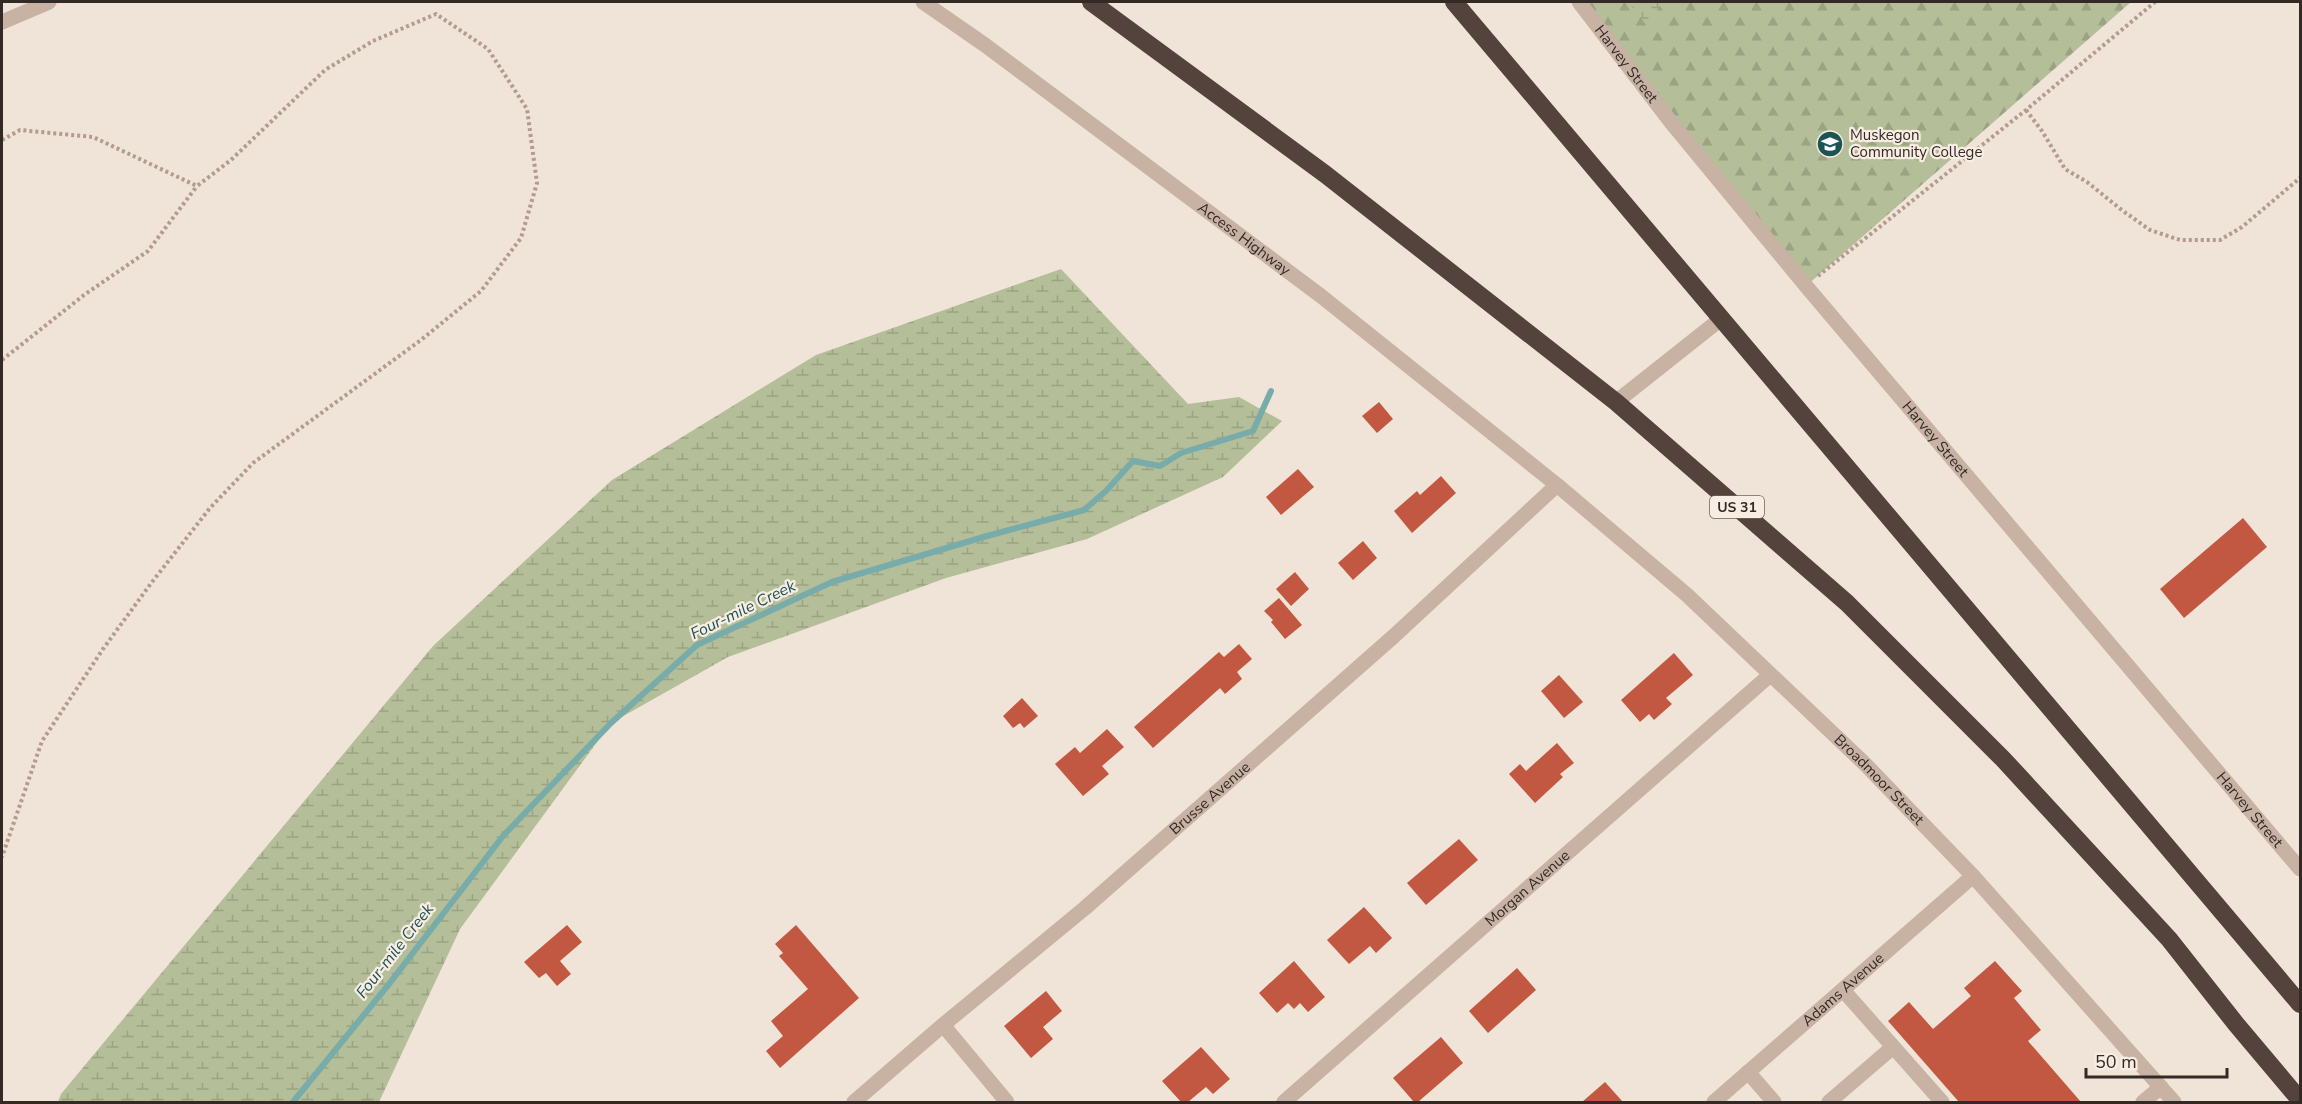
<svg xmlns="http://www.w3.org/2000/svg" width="2302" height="1104" viewBox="0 0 2302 1104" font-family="'Nunito Sans',sans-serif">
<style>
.forest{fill:url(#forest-firs)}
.wetland{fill:url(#wetland-marsh)}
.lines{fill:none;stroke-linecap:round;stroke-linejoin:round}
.stream{stroke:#77acab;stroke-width:6}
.building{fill:#c35842}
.path{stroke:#b39b8e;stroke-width:4;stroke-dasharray:3 3;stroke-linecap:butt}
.minor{stroke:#c7b2a4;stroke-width:15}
.highway{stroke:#54423d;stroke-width:18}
.labels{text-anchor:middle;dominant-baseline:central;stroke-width:4.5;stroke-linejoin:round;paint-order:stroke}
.shield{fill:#f8ede3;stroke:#6e645e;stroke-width:1.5}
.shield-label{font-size:14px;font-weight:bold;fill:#332925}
.street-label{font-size:15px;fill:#332925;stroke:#f8ede3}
.poi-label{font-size:15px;fill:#332925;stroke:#f8ede3;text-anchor:start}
.water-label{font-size:16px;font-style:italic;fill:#1c5353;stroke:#f8ede3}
</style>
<defs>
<pattern id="forest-firs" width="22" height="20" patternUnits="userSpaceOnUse" patternTransform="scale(1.5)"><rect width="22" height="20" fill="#b4be98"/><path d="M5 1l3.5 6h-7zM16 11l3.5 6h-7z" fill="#9ba383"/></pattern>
<pattern id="wetland-marsh" width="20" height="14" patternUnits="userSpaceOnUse" patternTransform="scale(1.5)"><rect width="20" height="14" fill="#b4be98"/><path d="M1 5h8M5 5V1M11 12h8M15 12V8" fill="none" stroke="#9ba383"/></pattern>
</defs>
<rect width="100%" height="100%" fill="#f0e3d7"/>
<!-- forest -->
<polygon class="forest" points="1578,2 2131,2 1806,286"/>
<!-- wetland -->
<g class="wetland">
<polygon points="1628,2 1662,2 1647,26"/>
<polygon points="1061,269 1188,404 1239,397 1282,421 1223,477 1087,539 946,578 728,657 611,723 460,929 379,1102 58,1102 61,1094 433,646 612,480 816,355"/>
</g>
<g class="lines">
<!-- stream -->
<polyline class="stream" points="293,1102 389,984 503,836 611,723 697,645 832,582 987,536 1084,510 1106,491 1133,461 1160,466 1181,453 1253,431 1271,391"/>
</g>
<!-- building -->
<g class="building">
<polygon points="1379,402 1393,419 1377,433 1362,416"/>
<polygon points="1298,469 1314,487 1281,515 1266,497"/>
<polygon points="1441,476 1456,493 1412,533 1394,511 1417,491 1420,495"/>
<polygon points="2243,518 2267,547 2184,618 2160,589"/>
<polygon points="1363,541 1377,558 1353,580 1338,563"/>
<polygon points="1295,572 1309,589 1291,606 1276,589"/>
<polygon points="1279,598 1302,625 1285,639 1271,622 1273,620 1264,611"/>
<polygon points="1239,644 1252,659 1237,672 1242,679 1225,694 1220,688 1153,748 1134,727 1219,652 1224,657"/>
<polygon points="1674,653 1693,675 1666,698 1672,704 1654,720 1649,714 1640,722 1621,700"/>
<polygon points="1559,675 1583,702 1564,718 1541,691"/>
<polygon points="1022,698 1038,716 1024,728 1020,723 1013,728 1003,716"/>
<polygon points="1107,729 1124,747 1102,766 1109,774 1083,796 1055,764 1075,747 1080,753"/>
<polygon points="1557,743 1574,763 1560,774 1563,777 1535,803 1509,774 1520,764 1526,771"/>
<polygon points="1459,839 1478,860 1426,905 1407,883"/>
<polygon points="1364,907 1392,938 1376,953 1370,946 1349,964 1327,940"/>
<polygon points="567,925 582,942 560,961 571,974 557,986 546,973 539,978 524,962"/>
<polygon points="796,925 859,998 780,1068 766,1051 783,1036 771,1021 808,989 779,956 783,953 775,944"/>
<polygon points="1294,961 1325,997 1308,1012 1300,1003 1294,1009 1288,1003 1277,1013 1259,993"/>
<polygon points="1995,961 2022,991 2014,998 2041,1030 2028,1041 2081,1102 1959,1102 1888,1021 1909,1002 1933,1029 1971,996 1964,988"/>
<polygon points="1517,968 1536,990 1488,1033 1469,1011"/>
<polygon points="1046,991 1062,1011 1043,1027 1053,1039 1031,1058 1004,1026"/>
<polygon points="1441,1037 1463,1063 1418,1102 1414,1102 1393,1078"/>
<polygon points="1201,1047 1230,1079 1213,1094 1206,1087 1188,1102 1181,1102 1162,1081"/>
<polygon points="1605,1082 1623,1102 1582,1102"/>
</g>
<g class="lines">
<!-- path -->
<g class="path">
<polyline points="2026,110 2042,131 2065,169 2087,182 2123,211 2150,230 2180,240 2220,240 2242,227 2300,178"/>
<polyline points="2,140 20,130 93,137 197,186 231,160 325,70 373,41 436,14 488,49 527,109 537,183 521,238 481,291 421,340 253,463 210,508 152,582 103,649 42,741 2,857"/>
<polyline points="1818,276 2026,110 2155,2"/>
<polyline points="2,360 84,295 148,251 197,186"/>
</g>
<!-- minor -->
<g class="minor">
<path id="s1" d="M923 2 985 45 1321 296 1557 485 1687 595 1866 765 1973 876 2174 1102"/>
<path id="s2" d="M1579 2 1670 121 1806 286 2300 869"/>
<polyline points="2,22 49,2"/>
<polyline points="1616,402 1722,318"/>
<polyline points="1843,990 1942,1102"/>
<polyline points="943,1025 1007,1102"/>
<polyline points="1748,1072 1774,1102"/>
<path id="s3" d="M854 1102 943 1025 1085 908 1394 636 1557 485"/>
<path id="s4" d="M1284 1102 1770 675"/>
<path id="s5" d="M1714 1102 1973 876"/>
<polyline points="1829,1102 1893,1047"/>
<polyline points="2143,1102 2161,1087"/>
</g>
<!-- highway -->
<g class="highway">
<polyline points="1091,2 1325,174 1616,402 1847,603 2003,759 2169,939 2236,1024 2300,1100"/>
<polyline points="1454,2 2300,1004"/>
</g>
</g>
<!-- icons -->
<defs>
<symbol id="university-disc" viewBox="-11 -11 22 22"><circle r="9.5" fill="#1c5353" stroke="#f8ede3"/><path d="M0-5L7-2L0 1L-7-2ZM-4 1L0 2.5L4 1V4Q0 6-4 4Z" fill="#fff"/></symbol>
</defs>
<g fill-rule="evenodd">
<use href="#university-disc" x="1815" y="129" width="30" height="30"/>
</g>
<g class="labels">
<!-- shield labels -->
<rect class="shield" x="1710" y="496" width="54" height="22" rx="4.5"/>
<g class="shield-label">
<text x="1737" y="507">US 31</text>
</g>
<!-- street labels -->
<g class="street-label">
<text stroke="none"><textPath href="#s2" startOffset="78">Harvey Street</textPath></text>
<text stroke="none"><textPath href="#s1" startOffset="399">Access Highway</textPath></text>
<text stroke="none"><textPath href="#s2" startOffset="564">Harvey Street</textPath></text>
<text stroke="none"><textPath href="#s1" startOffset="1234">Broadmoor Street</textPath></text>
<text stroke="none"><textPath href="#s3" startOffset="468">Brusse Avenue</textPath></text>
<text stroke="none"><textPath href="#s2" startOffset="1050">Harvey Street</textPath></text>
<text stroke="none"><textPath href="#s4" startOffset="324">Morgan Avenue</textPath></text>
<text stroke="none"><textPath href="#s5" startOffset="171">Adams Avenue</textPath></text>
</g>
<!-- poi labels -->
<g class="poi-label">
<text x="1850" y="135">Muskegon<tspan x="1850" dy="17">Community College</tspan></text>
</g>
<!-- water labels -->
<g class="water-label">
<text transform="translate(743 610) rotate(-26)">Four-mile Creek</text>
<text transform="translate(395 951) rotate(-52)">Four-mile Creek</text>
</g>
</g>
<!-- border -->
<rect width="2302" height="1104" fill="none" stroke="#332925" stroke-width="6"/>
<!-- scale -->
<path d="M2086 1068v9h141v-9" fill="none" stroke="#332925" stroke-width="3"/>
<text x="2095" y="1068" font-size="18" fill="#332925" stroke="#f8ede3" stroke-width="4.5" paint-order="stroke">50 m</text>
</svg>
